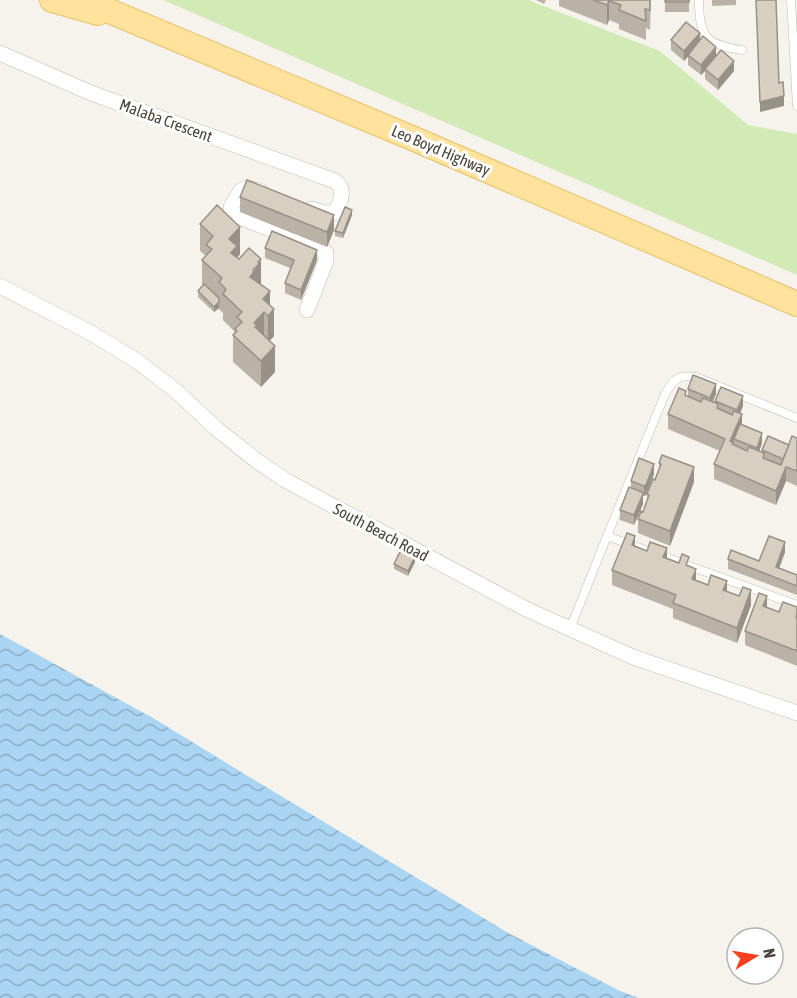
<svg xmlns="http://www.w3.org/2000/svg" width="797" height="998" viewBox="0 0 797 998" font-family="'Asap Condensed',sans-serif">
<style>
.grass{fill:#d2eab5}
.water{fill:url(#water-waves)}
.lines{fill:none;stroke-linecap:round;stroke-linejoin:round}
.lane-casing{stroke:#c2bbae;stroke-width:9}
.street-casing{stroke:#c2bbae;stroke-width:16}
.primary-casing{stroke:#e6c16a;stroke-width:26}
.lane{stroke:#fff;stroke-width:8}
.street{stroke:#fff;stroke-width:15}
.primary{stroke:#ffe39c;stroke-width:24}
.wall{fill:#bab2a6}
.shaded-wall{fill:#979187}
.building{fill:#d8cfc1;stroke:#979187;stroke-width:1.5}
.labels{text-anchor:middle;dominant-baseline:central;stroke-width:6;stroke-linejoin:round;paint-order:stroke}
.street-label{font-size:16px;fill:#4b4439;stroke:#fff}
</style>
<defs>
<pattern id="water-waves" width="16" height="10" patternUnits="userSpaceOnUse" patternTransform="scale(1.5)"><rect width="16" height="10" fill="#a9d4f2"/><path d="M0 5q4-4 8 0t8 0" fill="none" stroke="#8caec5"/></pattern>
</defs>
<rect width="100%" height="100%" fill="#f6f3ec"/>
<!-- grass -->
<polygon class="grass" points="163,0 528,0 660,51 748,125 797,134 797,275"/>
<!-- water -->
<polygon class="water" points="0,634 153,718 251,778 510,934 618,990 638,998 0,998"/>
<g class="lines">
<defs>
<g id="lane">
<path d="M699 0C699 37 706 45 742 50"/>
<polyline points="791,0 797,106"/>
<polyline points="607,536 797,605"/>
<path d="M570 629 607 536 665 394C674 379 678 374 696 377L797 418"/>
</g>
<g id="street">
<path d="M0 53 91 93 335 181C346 189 341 202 335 213H325L311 209"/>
<polyline points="260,191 248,188 241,191 238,195 231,207 234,215 322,249 326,253 326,261 307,310"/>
<polyline points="0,286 91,333 137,361 176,391 218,430 257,461 285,480 335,507 528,610 633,657 797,713"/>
</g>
<g id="primary">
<polyline points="52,0 98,13"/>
<polyline points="83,0 412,138 797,304"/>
</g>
</defs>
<!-- lane casing -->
<use href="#lane" class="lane-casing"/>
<!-- street casing -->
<use href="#street" class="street-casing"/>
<!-- primary casing -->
<use href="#primary" class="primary-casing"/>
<!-- lane -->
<use href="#lane" class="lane"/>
<!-- street -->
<use href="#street" class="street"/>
<!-- primary -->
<use href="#primary" class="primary"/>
</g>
<!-- wall -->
<g class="wall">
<polygon points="536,0 546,0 544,4"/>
<polygon points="559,0 651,0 650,30 646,28 646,40 619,29 619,24 609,20 607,25 559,6"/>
<rect x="665" y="0" width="24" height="12"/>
<polygon points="712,0 736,0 736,5 712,6"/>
<polygon points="671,40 700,40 734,71 718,90 705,79 705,71 701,75 688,65 688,56 684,61 671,50"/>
<polygon points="240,197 334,230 327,247 240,212"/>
<polygon points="352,215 343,238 335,236 335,231"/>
<polygon points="200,224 240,254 237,258 261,285 270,305 274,336 270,341 275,372 261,387 233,362 233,335 235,332 223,320 223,313 219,309 219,308 214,312 198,297 198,291 202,286 202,260 206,256 200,251"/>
<polygon points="265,248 317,260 301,300 285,293 285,283 290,268 265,258"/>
<polygon points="688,389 716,394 712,402 715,403 715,401 743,406 740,414 742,425 762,443 759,451 762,452 762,450 789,445 797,438 797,486 786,481 776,505 714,479 714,464 720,451 668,429 668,414 686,395 688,396"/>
<polygon points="659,463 694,482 670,546 638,533 638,519 643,512 647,500 647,494 659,469"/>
<polygon points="654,474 646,495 644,496 643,496 643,504 634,525 620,520 620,510 631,488 631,481"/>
<polygon points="635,546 689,566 696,580 727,592 751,605 737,643 673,618 673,609 612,585 612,570"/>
<polygon points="785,552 779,568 797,575 797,595 728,569 728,559 759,561"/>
<polygon points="415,562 408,576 394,569 394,564"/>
<polygon points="767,607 779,612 797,607 797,666 745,645 745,631"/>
</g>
<!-- shaded-wall -->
<g class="shaded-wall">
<polygon points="609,1 609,20 607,25 607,5"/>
<polygon points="700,33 700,43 684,61 684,51"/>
<polygon points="716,47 716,57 705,69 705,71 701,75 701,65"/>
<polygon points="734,61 734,71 718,90 718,80"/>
<polygon points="784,96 784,106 760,112 760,102"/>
<polygon points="352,210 352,215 343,238 343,233"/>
<polygon points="334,215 334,230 327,247 327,232"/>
<polygon points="240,227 240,254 237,258 231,280 229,239"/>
<polygon points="317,250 317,260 301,300 301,290"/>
<polygon points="261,259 261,286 250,277"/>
<polygon points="270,291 270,313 274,309 274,336 268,342 268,316 264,312 264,339 255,348 254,323 263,299"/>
<polygon points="219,302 219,308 214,312 214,307"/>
<polygon points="275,346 275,372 261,387 261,361"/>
<polygon points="716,384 716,394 710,408 710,398"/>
<polygon points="743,396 743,406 737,420 737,410"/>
<polygon points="742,414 742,429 734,439 734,447 730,441"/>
<polygon points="762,433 762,443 757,458 757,448"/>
<polygon points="654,464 654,474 646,495 644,496 644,486"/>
<polygon points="694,467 694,482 670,546 670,531"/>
<polygon points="786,467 786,481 776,505 776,491"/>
<polygon points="643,494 643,504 634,525 634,515"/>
<polygon points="635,536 635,551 632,545"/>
<polygon points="785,542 785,552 776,577 776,567"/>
<polygon points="667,548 667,563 663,557"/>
<polygon points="415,556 415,562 408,576 408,571"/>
<polygon points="696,569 696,584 692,579"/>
<polygon points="727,581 727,596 723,590"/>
<polygon points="751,590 751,605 737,643 737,628"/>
<polygon points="767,596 767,611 763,606"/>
</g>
<!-- building -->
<g class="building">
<polygon points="593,0 650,0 650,10 645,9 646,21 619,10 621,5 609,1 607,5"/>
<rect x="665" y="0" width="24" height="2"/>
<polygon points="756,0 776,0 779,83 783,82 784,96 760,102"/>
<polygon points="686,22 700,33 684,51 671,40"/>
<polygon points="703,36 716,47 701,65 688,55"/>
<polygon points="721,50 734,61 718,80 705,69"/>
<polygon points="247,180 334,215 327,232 240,197"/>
<polygon points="217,205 240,227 229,239 237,246 231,253 239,259 249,248 261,259 258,262 259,264 253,270 254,272 250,277 270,291 263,299 274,309 268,316 264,312 254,323 257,325 255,327 275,346 261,361 233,335 237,331 235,329 242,322 237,317 242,312 223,294 226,289 219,282 222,278 202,260 212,249 206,245 213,236 200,224"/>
<polygon points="345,207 352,210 343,233 335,231"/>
<polygon points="272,231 317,250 301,290 285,283 294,260 265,248"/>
<polygon points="204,284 219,298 219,302 214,307 198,291"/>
<polygon points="693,375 716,384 710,398 688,389"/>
<polygon points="721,387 743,396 737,410 715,401"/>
<polygon points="679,388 686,391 685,395 701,402 703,398 718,404 717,408 732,415 734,411 742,414 730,441 733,442 732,444 747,451 749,447 764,453 763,458 781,465 792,436 797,438 797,471 786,467 776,491 714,464 725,439 668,414"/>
<polygon points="740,424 762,433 757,448 734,439"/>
<polygon points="768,436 789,445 783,459 762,450"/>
<polygon points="662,455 694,467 670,531 638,519 641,511 643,512 649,495 647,494 653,479 655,480 661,464 659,463"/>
<polygon points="639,458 654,464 646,485 644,486 631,481"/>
<polygon points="629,487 642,492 643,494 634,515 620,510"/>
<polygon points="627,533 635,536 632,545 647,551 650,542 667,548 663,557 679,563 682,554 689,557 686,565 696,569 692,579 708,585 711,575 727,581 723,590 739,596 743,587 751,590 737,628 673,603 676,595 612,570"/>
<polygon points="769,536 785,542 776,567 797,575 797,586 728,559 731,550 759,561"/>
<polygon points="401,550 415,556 408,571 394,564"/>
<polygon points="759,593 767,596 763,606 779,612 783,602 797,607 797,614 796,617 797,618 797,651 745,631"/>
</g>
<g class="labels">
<!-- street labels -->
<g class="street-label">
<text transform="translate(166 120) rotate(20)">Malaba Crescent</text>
<text transform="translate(441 150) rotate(23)">Leo Boyd Highway</text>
<text transform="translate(381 532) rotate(28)">South Beach Road</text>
</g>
</g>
<!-- north arrow -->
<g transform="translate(755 956) rotate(79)"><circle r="28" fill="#ffffff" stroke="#b7b4b0" stroke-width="1.5"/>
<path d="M0-4.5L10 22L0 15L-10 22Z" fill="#fc3f1d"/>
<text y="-9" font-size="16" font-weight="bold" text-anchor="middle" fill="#4b4439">N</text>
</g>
</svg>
